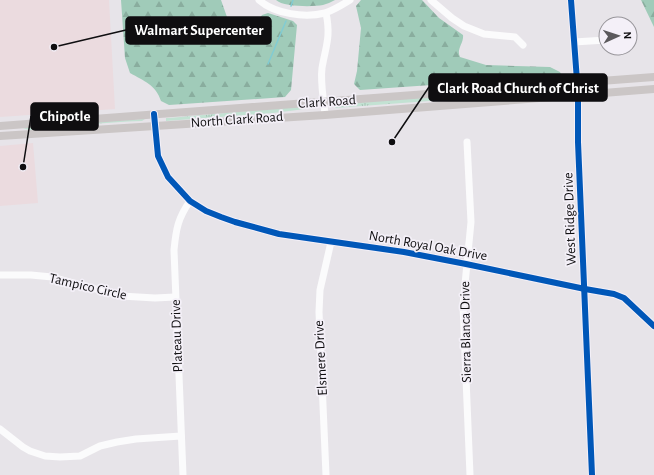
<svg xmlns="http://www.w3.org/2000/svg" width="654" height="475" viewBox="0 0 654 475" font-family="'Alegreya Sans',sans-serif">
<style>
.commercial{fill:#ebdbdf}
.grass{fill:url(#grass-tufts)}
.forest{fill:url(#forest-firs)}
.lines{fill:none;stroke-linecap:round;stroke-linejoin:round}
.stream{stroke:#81ccd3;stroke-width:1.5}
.minor{stroke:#fbfbfc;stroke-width:7}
.major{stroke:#cbc6c6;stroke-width:8}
.cycleway-casing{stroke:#f4f0f8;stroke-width:8}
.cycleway{stroke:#0057b8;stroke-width:6}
.labels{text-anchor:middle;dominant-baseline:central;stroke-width:3.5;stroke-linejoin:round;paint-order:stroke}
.street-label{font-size:14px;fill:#0f0e10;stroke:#f4f0f8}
.leader{fill:none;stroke:#0f0e10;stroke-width:1.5}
.callout-dot{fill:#0f0e10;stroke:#f4f0f8;stroke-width:1.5}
.callout{fill:#0f0e10;stroke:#0f0e10;stroke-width:1.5}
.callout-label{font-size:15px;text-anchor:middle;font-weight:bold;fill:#fff}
</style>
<defs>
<pattern id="grass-tufts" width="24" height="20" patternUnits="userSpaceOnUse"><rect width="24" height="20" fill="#c3e2d3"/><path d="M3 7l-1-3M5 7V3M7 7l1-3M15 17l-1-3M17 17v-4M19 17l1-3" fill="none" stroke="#a6c1b4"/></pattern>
<pattern id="forest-firs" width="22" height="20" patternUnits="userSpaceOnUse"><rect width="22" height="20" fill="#a0cbb9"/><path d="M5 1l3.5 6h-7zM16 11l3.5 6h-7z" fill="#89ad9e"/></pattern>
</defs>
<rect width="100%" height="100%" fill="#e7e4e9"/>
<!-- commercial -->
<g class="commercial">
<polygon points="0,0 109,0 115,109 0,117"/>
<polygon points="33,143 38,203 0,206 0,146"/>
</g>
<!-- grass -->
<g class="grass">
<polygon points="544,87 544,90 525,94 335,108 334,104"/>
<polygon points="314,105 313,108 273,113 166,121 166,118 169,118"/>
<path d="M145 119 142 121C104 122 67 127 29 130L23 128V126Z"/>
</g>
<!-- forest -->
<g class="forest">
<path d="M121 0H221L227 17 247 31H251L262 15 268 13 293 21 297 25 291 90 285 97 169 105 161 101C156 85 144 81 130 73L125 58Z"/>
<path d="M276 0H335C331 2 327 4 323 5 313 7 283 7 276 0Z"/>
<path d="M361 0H422L439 18 463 35C464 43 456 49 460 57L486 65 550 67 560 72 562 76 360 90 354 84 357 71 361 28 356 6Z"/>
<polygon points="641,0 654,0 654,27"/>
</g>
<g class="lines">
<!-- stream -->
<g class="stream">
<polyline points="291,6 293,0"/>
<polyline points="268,64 286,21"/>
</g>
<!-- minor -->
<g class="minor">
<path d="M259 0C275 14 305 18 325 13 334 10 342 5 350 0"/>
<polyline points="431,0 452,18 464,26 484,34 515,37 523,45"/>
<polyline points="571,0 578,94 578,142 592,475"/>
<polyline points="574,42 606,40"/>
<polyline points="154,114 158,156 168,177 190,201 206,211 221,217 235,222 279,234 404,252 466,264 585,289 614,294 624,298 654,326"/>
<path d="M325 115C324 100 320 83 322 68 326 45 331 37 326 13"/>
<polyline points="467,142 471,222 463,305 470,475"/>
<polyline points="0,275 31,275 52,277 121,296 155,298 175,297"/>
<polyline points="0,429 23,447 30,451 45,456 60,457 80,456 100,446 117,442 136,439 181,436"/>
<path d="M183 475 174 250C176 229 178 218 190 201"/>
<polyline points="326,475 319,312 320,290 331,242"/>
</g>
<!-- major -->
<g class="major">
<polyline points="0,126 654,77"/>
<polyline points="0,136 325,115 654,89"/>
</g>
<defs>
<g id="cycleway">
<polyline points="571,0 578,94 578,142 592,475"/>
<polyline points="154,114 158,156 168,177 190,201 206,211 221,217 235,222 279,234 404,252 466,264 585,289 614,294 624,298 654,326"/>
</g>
</defs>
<!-- cycleway casing -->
<use href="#cycleway" class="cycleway-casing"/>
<!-- cycleway -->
<use href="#cycleway" class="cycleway"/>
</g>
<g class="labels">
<!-- street labels -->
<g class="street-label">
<text transform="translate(327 102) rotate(-4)">Clark Road</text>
<text transform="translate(237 120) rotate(-4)">North Clark Road</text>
<text transform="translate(570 219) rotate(-92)">West Ridge Drive</text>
<text transform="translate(428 246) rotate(10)">North Royal Oak Drive</text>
<text transform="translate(88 287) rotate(13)">Tampico Circle</text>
<text transform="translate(466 332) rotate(-91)">Sierra Blanca Drive</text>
<text transform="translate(177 336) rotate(-92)">Plateau Drive</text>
<text transform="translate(321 358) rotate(-93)">Elsmere Drive</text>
</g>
</g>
<!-- callouts -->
<path class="leader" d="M54 47L126 30M392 142L429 87M23 167L31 116"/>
<g class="callout-dot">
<circle cx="54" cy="47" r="4"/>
<circle cx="392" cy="142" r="4"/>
<circle cx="23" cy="167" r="4"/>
</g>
<g class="callout">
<rect x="126" y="17" width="145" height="27" rx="4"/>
<rect x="429" y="74" width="178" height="27" rx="4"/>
<rect x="31" y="103" width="67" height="27" rx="4"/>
</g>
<g class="callout-label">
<text x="199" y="35">Walmart Supercenter</text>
<text x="518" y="93">Clark Road Church of Christ</text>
<text x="65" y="121">Chipotle</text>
</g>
<!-- north arrow -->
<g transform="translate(618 36) rotate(87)"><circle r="19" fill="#f4f0f8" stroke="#98969b"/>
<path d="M0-3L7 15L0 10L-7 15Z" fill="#5b595c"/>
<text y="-6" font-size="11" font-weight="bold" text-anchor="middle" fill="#0f0e10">N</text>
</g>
</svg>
